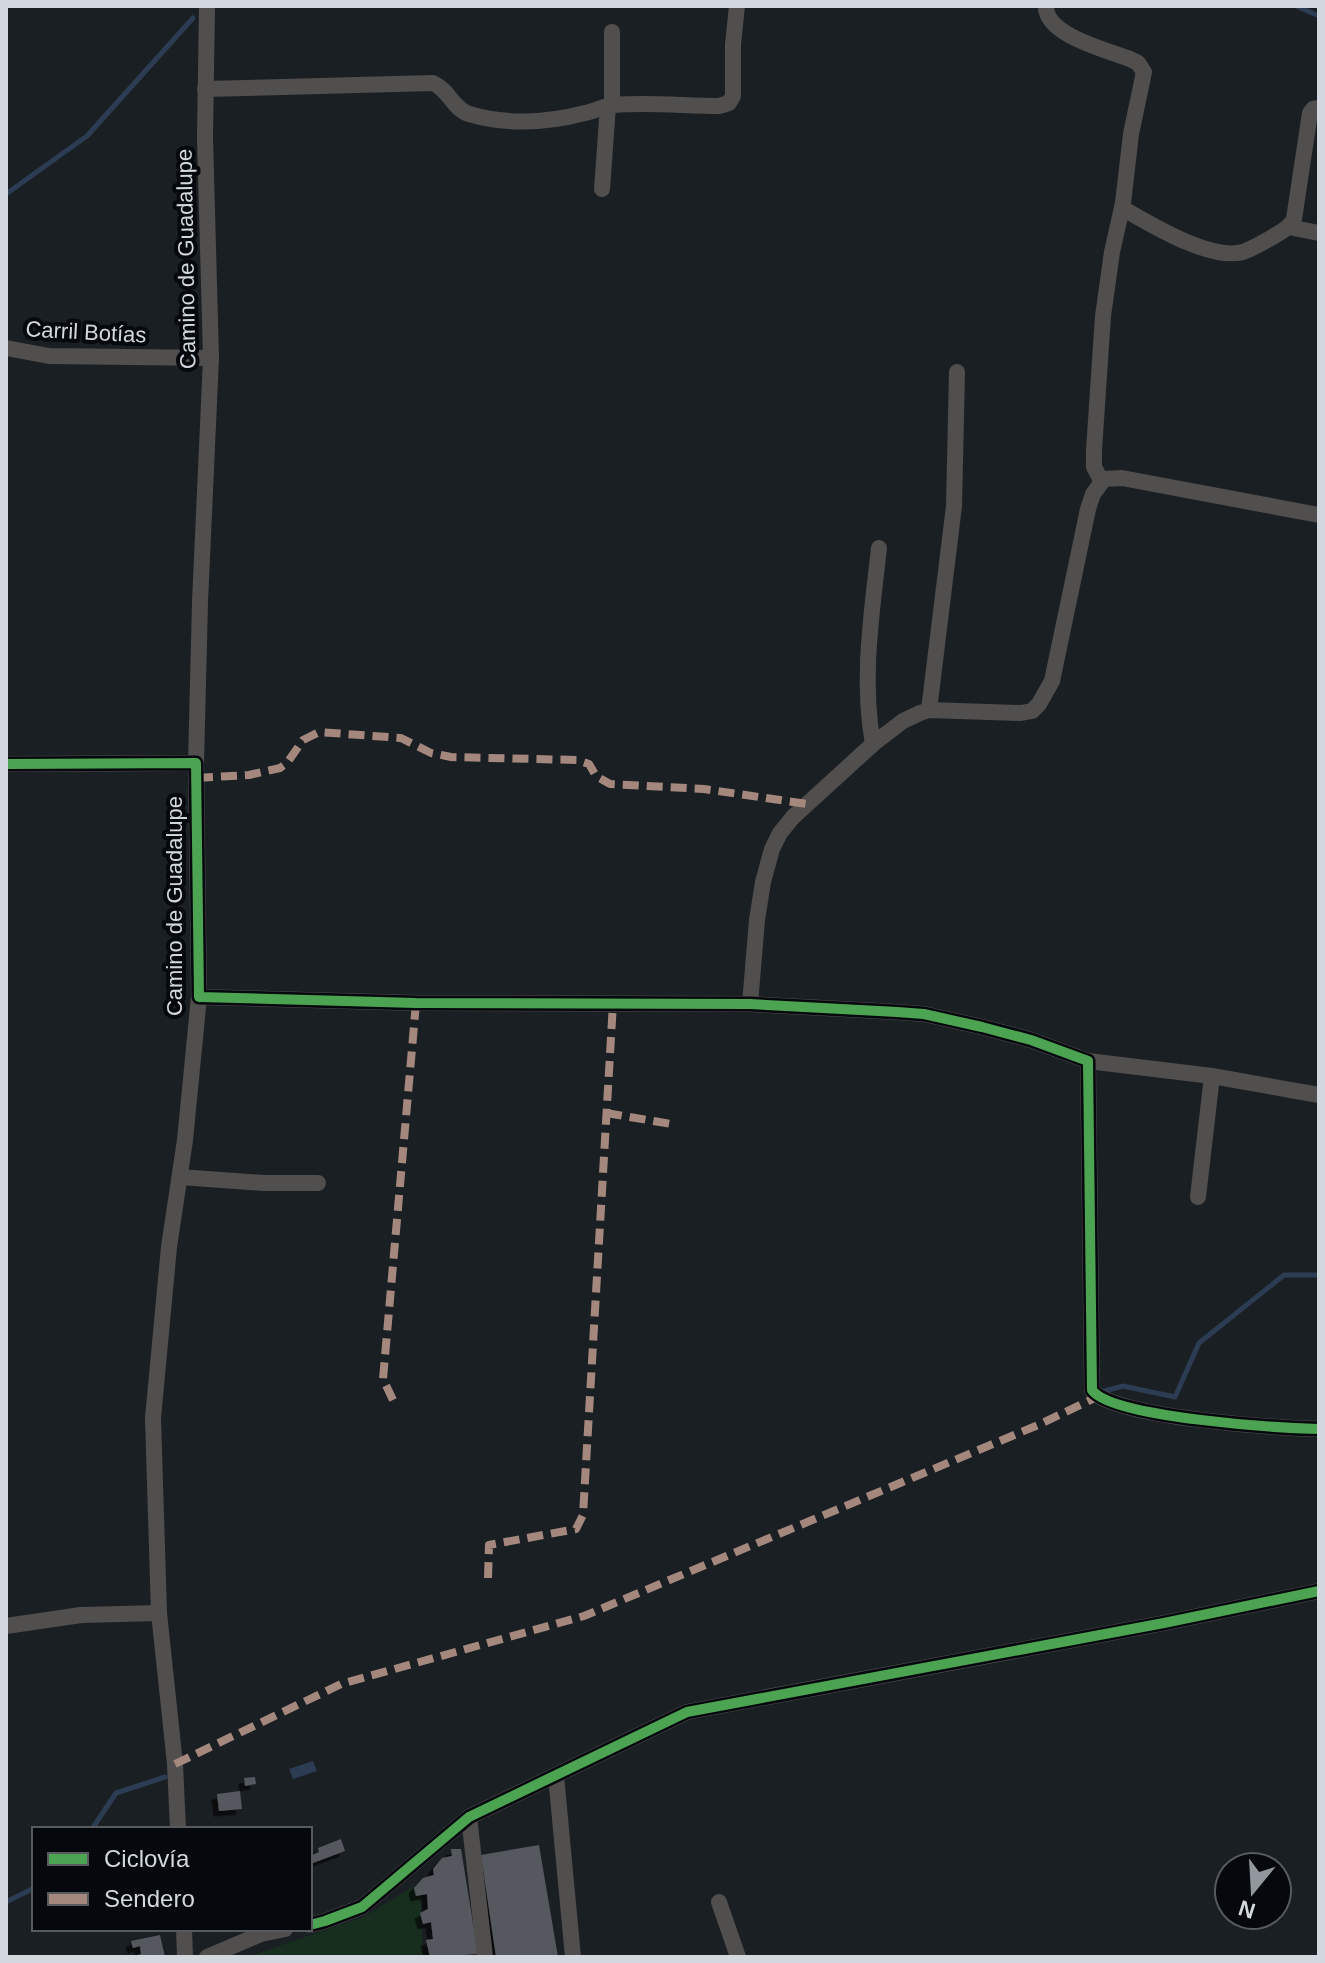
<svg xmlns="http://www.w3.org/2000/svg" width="1325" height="1963" viewBox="0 0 1325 1963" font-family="Arial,sans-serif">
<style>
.green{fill:#172e1f}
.water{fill:#2c3c52}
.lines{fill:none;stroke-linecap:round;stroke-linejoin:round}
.stream{stroke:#2c3c52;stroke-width:5}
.building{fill:#54595e;filter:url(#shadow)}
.street{stroke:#514e4e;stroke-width:16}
.quiet{stroke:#a5887d;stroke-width:8;stroke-dasharray:16 8;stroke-linecap:butt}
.cycleway-casing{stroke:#05080c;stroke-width:15}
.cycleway{stroke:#4ca352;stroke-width:10}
.labels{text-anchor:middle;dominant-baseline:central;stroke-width:8;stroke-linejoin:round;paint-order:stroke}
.street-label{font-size:22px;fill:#d3d8df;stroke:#05080c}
</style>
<defs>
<filter id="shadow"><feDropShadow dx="-5.5" dy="5.5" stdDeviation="0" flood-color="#0009"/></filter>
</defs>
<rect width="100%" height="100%" fill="#1a1f24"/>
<!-- green -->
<polygon class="green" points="420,1882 423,1957 247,1957 363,1917"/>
<!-- water -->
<polygon class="water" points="313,1761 317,1771 293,1779 289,1769"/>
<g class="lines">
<!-- stream -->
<g class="stream">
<polyline points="1296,6 1319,16"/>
<polyline points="6,194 87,136 193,18"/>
<polyline points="1101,1392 1123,1386 1175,1397 1199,1343 1284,1275 1319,1275"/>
<polyline points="92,1829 116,1793 165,1777"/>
<polyline points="6,1902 34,1888"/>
</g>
</g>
<!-- building -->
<g class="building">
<polygon points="255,1777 256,1784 245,1786 244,1778"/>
<polygon points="240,1791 242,1809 219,1811 217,1794"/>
<polygon points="341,1839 345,1851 313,1863 310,1856 319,1852 318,1848"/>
<polygon points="539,1845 558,1957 496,1957 481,1855"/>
<polygon points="451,1849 461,1849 478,1954 430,1957 426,1940 433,1939 431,1922 423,1924 420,1913 428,1909 427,1894 416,1896 414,1888 423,1878 434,1875 433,1869 442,1858 452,1856"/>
<polygon points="160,1935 165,1957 132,1957 141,1954 140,1946 133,1948 131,1941"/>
</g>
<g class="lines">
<!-- street -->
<g class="street">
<path d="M1046 6C1045 35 1107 50 1130 59L1138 63 1144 72 1131 134 1123 203 1112 252 1103 316 1094 450V467L1102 482"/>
<polyline points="612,32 612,105"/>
<path d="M205 89 433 83C449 90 453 109 469 114 507 125 547 123 585 113 595 111 604 106 614 105 649 102 685 106 719 106L729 103 733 96V44L737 6"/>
<polyline points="602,189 608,106"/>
<path d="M1122 208C1150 224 1210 261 1243 252 1252 249 1262 243 1271 238 1280 232 1289 229 1294 219L1310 113 1313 109 1319 108"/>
<polyline points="1289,227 1319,233"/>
<polyline points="6,348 49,356 211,358"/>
<polyline points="929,710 954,506 957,372"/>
<path d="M873 744C861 679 872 612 879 548"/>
<polyline points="6,764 196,763"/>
<polyline points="199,997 416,1003 750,1004 897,1012 924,1014 982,1027 1031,1040 1088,1061 1212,1076 1319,1095"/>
<polyline points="750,1004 757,920 763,882 772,849 780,833 793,817 873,744 903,721 920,713 929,710 1021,713 1032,711 1039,704 1052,681 1088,509 1093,494 1104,479 1122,478 1319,515"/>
<path d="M1088 1061 1092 1390C1112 1418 1280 1428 1319 1429"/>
<polyline points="180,1177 264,1183 318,1183"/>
<polyline points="1198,1197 1212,1076"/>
<polyline points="6,1626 81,1615 159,1613"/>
<polyline points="556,1776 573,1957"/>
<polyline points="469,1817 485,1957"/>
<polyline points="178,1829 175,1764 159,1613 153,1418 169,1247 185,1140 199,997 196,763 200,602 211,358 205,137 207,6"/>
<polyline points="719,1902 738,1957"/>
<polyline points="310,1925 325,1921 362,1907 469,1817 687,1712 1164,1623 1319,1591"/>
<polyline points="184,1929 185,1957"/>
<polyline points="207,1957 261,1934 285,1929"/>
</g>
<!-- quiet -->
<g class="quiet">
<polyline points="197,778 249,775 280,768 287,763 303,740 319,732 401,738 431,753 451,757 577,760 589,764 596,776 610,784 704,789 807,804"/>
<polyline points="606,1113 671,1124"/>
<polyline points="393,1400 383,1379 416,1003"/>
<polyline points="488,1578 489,1545 576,1529 583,1515 613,1003"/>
<polyline points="175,1764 341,1684 584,1616 1038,1425 1097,1397"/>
</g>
<defs>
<g id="cycleway">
<path d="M6 764 196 763 199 997 416 1003 750 1004 897 1012 924 1014 982 1027 1031 1040 1088 1061 1092 1390C1112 1418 1280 1428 1319 1429"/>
<polyline points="310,1925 325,1921 362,1907 469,1817 687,1712 1164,1623 1319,1591"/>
</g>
</defs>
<!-- cycleway casing -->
<use href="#cycleway" class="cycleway-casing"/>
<!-- cycleway -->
<use href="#cycleway" class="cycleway"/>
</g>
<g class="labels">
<!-- street labels -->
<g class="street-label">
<text transform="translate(186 259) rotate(-91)">Camino de Guadalupe</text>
<text transform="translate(86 332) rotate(3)">Carril Botías</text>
<text transform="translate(174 906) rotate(-90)">Camino de Guadalupe</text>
</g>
</g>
<!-- border -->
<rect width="1325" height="1963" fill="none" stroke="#d3d8df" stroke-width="16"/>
<!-- legend -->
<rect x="32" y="1827" width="280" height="104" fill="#05080c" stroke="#575b60" stroke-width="2"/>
<rect x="48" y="1853" width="40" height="12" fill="#4ca352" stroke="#575b60" stroke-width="2"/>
<text x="104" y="1867" font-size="24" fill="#d3d8df">Ciclovía</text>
<rect x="48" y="1893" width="40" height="12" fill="#a5887d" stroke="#575b60" stroke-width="2"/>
<text x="104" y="1907" font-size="24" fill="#d3d8df">Sendero</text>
<!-- north arrow -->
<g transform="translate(1253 1891) rotate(198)"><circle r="38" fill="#05080c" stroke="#575b60" stroke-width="2"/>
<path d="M0-6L14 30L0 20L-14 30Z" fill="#92979e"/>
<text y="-12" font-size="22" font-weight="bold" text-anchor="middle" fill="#d3d8df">N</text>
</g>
</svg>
